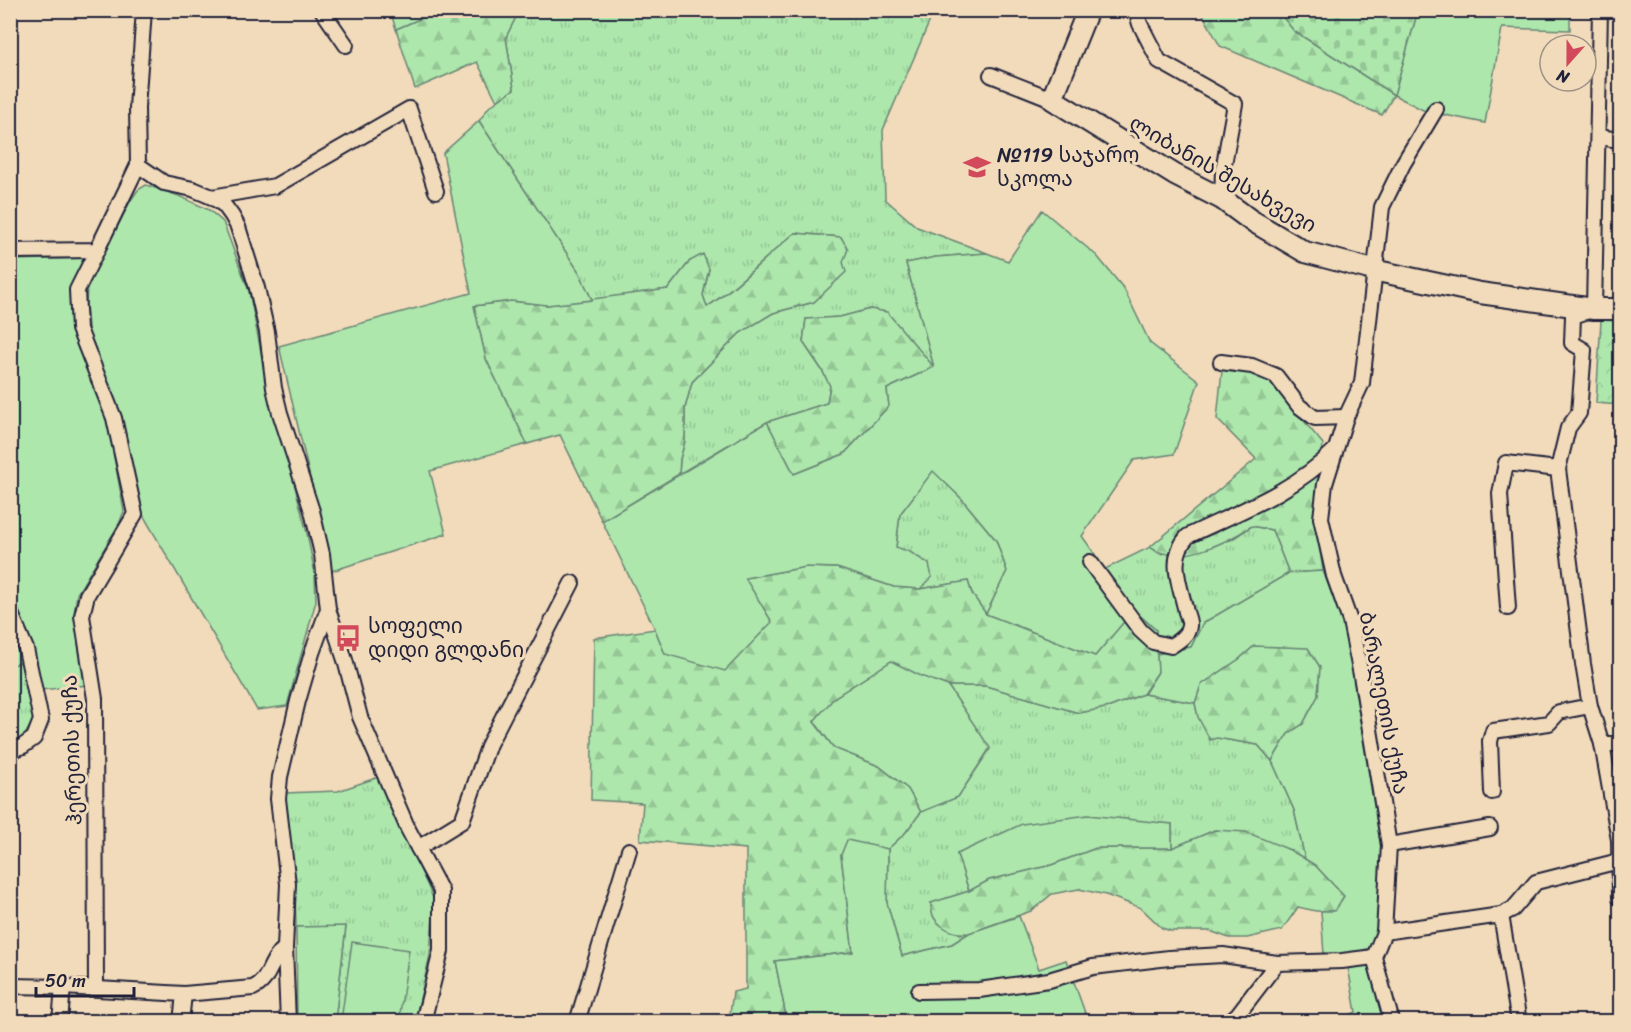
<svg xmlns="http://www.w3.org/2000/svg" width="1631" height="1032" viewBox="0 0 1631 1032" font-family="Sriracha,'Noto Sans Georgian',sans-serif">
<style>
.grass{fill:url(#grass-tufts);stroke:#688474;stroke-width:1.5}
.forest{fill:url(#forest-firs);stroke:#688474;stroke-width:1.5}
.cemetery{fill:url(#cemetery-stones);stroke:#688474;stroke-width:1.5}
.park{fill:url(#park-crowns);stroke:#688474;stroke-width:1.5}
.garden{fill:#ade7ac;stroke:#688474;stroke-width:1.5}
.lines{fill:none;stroke-linecap:round;stroke-linejoin:round}
.street-casing{stroke:#22223b;stroke-width:18}
.secondary-casing{stroke:#22223b;stroke-width:24}
.street{stroke:#f1dbba;stroke-width:14}
.secondary{stroke:#f1dbba;stroke-width:20}
.labels{text-anchor:middle;dominant-baseline:central;stroke-width:6;stroke-linejoin:round;paint-order:stroke}
.poi-label{font-size:21px;fill:#22223b;stroke:#f1dbba;text-anchor:start}
.street-label{font-size:21px;fill:#22223b;stroke:#f1dbba}
</style>
<defs>
<pattern id="grass-tufts" width="24" height="20" patternUnits="userSpaceOnUse" patternTransform="scale(1.5)"><rect width="24" height="20" fill="#ade7ac"/><path d="M3 7l-1-3M5 7V3M7 7l1-3M15 17l-1-3M17 17v-4M19 17l1-3" fill="none" stroke="#95c695"/></pattern>
<pattern id="forest-firs" width="22" height="20" patternUnits="userSpaceOnUse" patternTransform="scale(1.5)"><rect width="22" height="20" fill="#ade7ac"/><path d="M5 1l3.5 6h-7zM16 11l3.5 6h-7z" fill="#95c695"/></pattern>
<pattern id="cemetery-stones" width="16" height="16" patternUnits="userSpaceOnUse" patternTransform="scale(1.5)"><rect width="16" height="16" fill="#ade7ac"/><path d="M2 7V4a2 2 0 0 1 4 0v3zM10 15v-3a2 2 0 0 1 4 0v3z" fill="#95c695"/></pattern>
<pattern id="park-crowns" width="20" height="18" patternUnits="userSpaceOnUse" patternTransform="scale(1.5)"><rect width="20" height="18" fill="#ade7ac"/><path d="M2 6a3 3 0 1 1 6 0M12 15a3 3 0 1 1 6 0" fill="none" stroke="#95c695"/></pattern>
</defs>
<rect width="100%" height="100%" fill="#f1dbba"/>
<filter id="ink" filterUnits="userSpaceOnUse"><feTurbulence type="fractalNoise" baseFrequency=".0167" numOctaves="2"/><feDisplacementMap in="SourceGraphic" scale="12" xChannelSelector="R" yChannelSelector="G"/><feConvolveMatrix kernelMatrix="1 2 1 2 8 2 1 2 1" color-interpolation-filters="sRGB"/></filter>
<g filter="url(#ink)">
<!-- grass -->
<g class="grass">
<path d="M552 10 934 11 883 130 885 199 917 227 987 253 936 257 906 263 934 367 916 347 870 309 840 317 806 319 803 342 822 370 830 386 827 403 767 422 679 474 680 459 685 441V408L692 382 740 333 773 313 814 302 843 262 841 237 795 233C765 257 738 286 707 307L703 295 709 269 690 261 668 289 592 300 579 272 479 121 489 107 514 89 506 37 519 11 547 14Z"/>
<polygon points="933,470 962,499 996,540 1007,571 986,614 972,594 968,581 920,589 932,577 896,547 900,514"/>
<polygon points="1252,526 1272,530 1289,573 1203,623 1191,647 1157,654 1156,630 1134,610 1105,569 1150,547 1160,554 1231,540"/>
<polygon points="24,660 35,717 22,740 11,745 11,666"/>
<polygon points="948,686 986,686 1079,713 1110,707 1143,694 1195,703 1198,717 1217,738 1258,745 1272,761 1294,810 1305,859 1290,850 1215,830 1172,848 1172,824 957,854 969,891 931,903 960,934 969,933 952,944 902,956 887,903 888,849 905,833 921,812 958,797 990,749"/>
<path d="M379 777 434 900 430 955 415 1021H335L346 927H296C296 882 285 838 285 793L338 791Z"/>
</g>
<!-- forest -->
<g class="forest">
<polygon points="438,11 519,11 506,37 514,89 497,101 477,62 415,89 396,29"/>
<polygon points="1201,11 1278,11 1294,31 1394,95 1382,115 1220,46"/>
<path d="M795 233 841 237 848 249 843 262 846 272 814 302 773 313 740 333 692 382 685 408V441L680 459 679 474 602 521 560 435 527 444 486 359 474 306 511 301 547 305 668 289 690 261 703 254 709 269 703 295 707 307C739 286 765 257 795 233Z"/>
<polygon points="870,309 887,312 934,367 887,389 889,406 844,454 794,474 767,422 827,403 830,386 822,370 803,342 806,319 840,317"/>
<path d="M1222 370 1248 371 1272 382 1323 444 1315 516 1323 571 1289 573 1272 530 1252 526C1226 543 1178 567 1150 547L1256 459 1217 419Z"/>
<polygon points="806,567 837,568 894,587 920,589 968,581 972,594 986,614 1095,655 1134,610 1156,630 1158,672 1143,694 1110,707 1079,713 986,686 948,686 921,676 835,697 814,722 834,748 879,766 908,789 921,812 905,833 888,849 847,841 841,855 853,952 775,961 787,1021 729,1021 733,992 746,989 746,849 640,840 643,803 591,800 594,638 655,629 665,654 745,578"/>
<polygon points="1254,646 1308,647 1320,667 1318,696 1303,724 1288,734 1272,761 1258,745 1217,738 1210,740 1198,717 1195,703 1201,685 1239,659"/>
<path d="M1215 830 1246 832 1290 850 1315 865 1344 896 1335 911H1316L1298 907 1282 930 1247 938H1229L1210 931H1171L1162 928 1141 908 1106 895 1079 889 1052 894 1031 911 969 933C950 935 929 923 931 903L969 891 989 880 1051 865 1096 848H1172Z"/>
</g>
<!-- cemetery -->
<polygon class="cemetery" points="1278,11 1418,11 1394,95 1294,31"/>
<!-- park -->
<polygon class="park" points="1601,320 1620,321 1620,405 1596,403"/>
<!-- garden -->
<g class="garden">
<polygon points="390,11 390,10 438,11 396,29"/>
<polygon points="1418,11 1570,11 1570,30 1502,28 1485,123 1425,111 1394,95"/>
<polygon points="479,121 579,272 592,300 547,305 511,301 474,306 486,359 527,444 430,471 446,534 332,571 279,346 471,293 443,153"/>
<polygon points="146,185 179,196 209,210 223,222 249,291 264,367 307,533 315,574 316,601 287,706 257,710 143,515 125,433 89,337 86,305 87,286 131,200 138,190"/>
<polygon points="1042,210 1097,256 1124,289 1150,343 1199,381 1174,454 1134,460 1082,536 1134,610 1095,656 986,614 1007,571 996,540 962,499 933,471 900,514 896,547 910,552 929,564 932,577 920,589 894,587 837,568 806,567 745,578 772,622 725,671 665,654 655,629 602,521 767,422 794,474 844,454 889,406 887,389 934,367 906,263 936,257 987,253 1008,261"/>
<path d="M87 258 70 290 75 338 106 413 124 511 119 524 77 594 74 614 88 685 41 690C34 657 24 625 11 594L10 260Z"/>
<polygon points="1323,571 1345,628 1381,848 1377,934 1370,948 1354,953 1324,955 1321,911 1335,911 1344,896 1315,865 1305,859 1294,810 1272,761 1288,734 1303,724 1318,696 1320,667 1308,648 1254,646 1239,659 1201,685 1195,703 1144,694 1158,672 1157,654 1191,647 1203,623 1289,573"/>
<polygon points="10,625 24,660 11,666 10,666"/>
<polygon points="891,661 921,676 948,686 990,748 958,797 921,812 908,789 879,766 834,748 814,721 835,697"/>
<polygon points="1088,815 1172,824 1172,848 1096,848 1051,865 989,880 969,891 957,854 1022,824"/>
<polygon points="847,840 888,849 887,903 902,956 952,944 969,933 1019,916 1039,969 1066,960 1088,1021 787,1021 775,961 853,952 841,855"/>
<polygon points="346,926 335,1021 297,1021 296,927"/>
<polygon points="352,942 409,950 399,1021 341,1021"/>
<polygon points="1373,961 1386,1021 1335,1022 1356,1012 1348,967"/>
</g>
<g class="lines">
<defs>
<g id="street">
<polyline points="322,10 346,45"/>
<polyline points="1136,10 1140,24 1159,61 1235,104 1223,170 1222,199"/>
<polyline points="1600,10 1594,309 1573,316 1572,343 1584,350 1579,413 1568,428 1558,469 1583,664 1590,706 1602,744 1619,840 1620,898"/>
<polyline points="991,75 1052,99"/>
<polyline points="1598,137 1620,140"/>
<polyline points="138,165 164,183 193,189 212,197 224,205 232,216 238,227 257,288 267,332 274,388 280,413 312,511 322,554 328,609 345,660 360,717 408,829 441,891 441,951 423,1022"/>
<polyline points="212,197 275,186 409,109 436,191"/>
<polyline points="10,251 97,250 138,165 137,108 144,10"/>
<polyline points="1221,362 1252,366 1276,376 1299,406 1315,418 1346,417"/>
<path d="M1090 562 1140 630 1153 642 1171 646C1178 641 1188 636 1189 626 1190 622 1187 615 1186 612 1180 584 1167 559 1188 536 1240 511 1293 492 1334 451"/>
<polyline points="1508,608 1500,494 1506,463 1558,469"/>
<polyline points="10,611 26,649 41,720 34,738 23,746 10,751"/>
<polyline points="1602,744 1620,744"/>
<polyline points="1492,792 1490,741 1493,731 1549,723 1559,712 1590,706"/>
<polyline points="1389,845 1490,828"/>
<polyline points="418,848 462,821 489,744 572,583"/>
<polyline points="1501,915 1513,909 1536,882 1619,861"/>
<polyline points="1384,932 1501,915 1519,1022"/>
<path d="M10 986 63 987 184 994 253 988C271 980 268 961 285 948"/>
<polyline points="96,988 95,699 82,616 87,595 135,514 114,418 79,329 77,290 97,250"/>
<polyline points="919,991 979,990 1049,980 1093,967 1169,958 1223,955 1277,963"/>
<polyline points="60,1022 63,987"/>
<polyline points="181,1022 184,994"/>
<polyline points="288,1022 285,948 288,884 278,799 280,777 298,701 312,653 328,609"/>
<polyline points="577,1022 629,850"/>
<polyline points="1229,1022 1238,1014 1277,963 1342,961 1374,957"/>
<polyline points="1392,1022 1374,957 1384,932 1389,845 1361,675 1350,621 1334,576 1321,518 1325,484 1346,417 1362,383 1382,207 1403,164 1436,109"/>
</g>
<polyline id="secondary" points="1088,10 1052,99 1175,175 1222,199 1249,219 1305,252 1373,270 1480,293 1594,309 1620,309"/>
</defs>
<!-- street casing -->
<use href="#street" class="street-casing"/>
<!-- secondary casing -->
<use href="#secondary" class="secondary-casing"/>
<!-- street -->
<use href="#street" class="street"/>
<!-- secondary -->
<use href="#secondary" class="secondary"/>
</g>
</g>
<!-- icons -->
<defs>
<symbol id="school-bare" viewBox="-9 -9 18 18"><path d="M0-5L7-2L0 1L-7-2ZM-4 1L0 2.5L4 1V4Q0 6-4 4Z" fill="#d1495b" stroke="#f1dbba" stroke-width="2.5" paint-order="stroke"/></symbol>
<symbol id="bus-bare" viewBox="-9 -9 18 18"><path d="M-5-6H5V4H4V6H2V4H-2V6H-4V4H-5ZM-3.5-4V0h7V-4ZM-3.5 1.2v1.5H-2V1.2ZM2 1.2v1.5H3.5V1.2Z" fill="#d1495b" stroke="#f1dbba" stroke-width="2.5" paint-order="stroke"/></symbol>
</defs>
<g fill-rule="evenodd">
<use href="#school-bare" x="958" y="148" width="38" height="38"/>
<use href="#bus-bare" x="329" y="619" width="38" height="38"/>
</g>
<g class="labels">
<!-- poi labels -->
<g class="poi-label">
<text x="997" y="155">№119 საჯარო<tspan x="997" dy="24">სკოლა</tspan></text>
<text x="368" y="626">სოფელი<tspan x="368" dy="24">დიდი გლდანი</tspan></text>
</g>
<!-- street labels -->
<g class="street-label">
<text transform="translate(1223 174) rotate(30)">ლიბანის შესახვევი</text>
<text transform="translate(1384 703) rotate(79)">ბარალეთის ქუჩა</text>
<text transform="translate(72 750) rotate(-92)">ჰერეთის ქუჩა</text>
</g>
</g>
<!-- margin -->
<rect width="1631" height="1032" fill="none" stroke="#f1dbba" stroke-width="36"/>
<rect x="18" y="18" width="1595" height="996" fill="none" stroke="#22223b" stroke-width="2" filter="url(#ink)"/>
<!-- north arrow -->
<g transform="translate(1568 63) rotate(201)"><circle r="28" fill="#f1dbba" stroke="#9e9187" stroke-width="1.5"/>
<path d="M0-4.5L10 22L0 15L-10 22Z" fill="#d1495b"/>
<text y="-9" font-size="16" font-weight="bold" text-anchor="middle" fill="#22223b">N</text>
</g>
<!-- scale -->
<path d="M36 987v9h98v-9" fill="none" stroke="#22223b" stroke-width="3"/>
<text x="45" y="987" font-size="18" fill="#22223b" stroke="#f1dbba" stroke-width="4.5" paint-order="stroke">50 m</text>
</svg>
